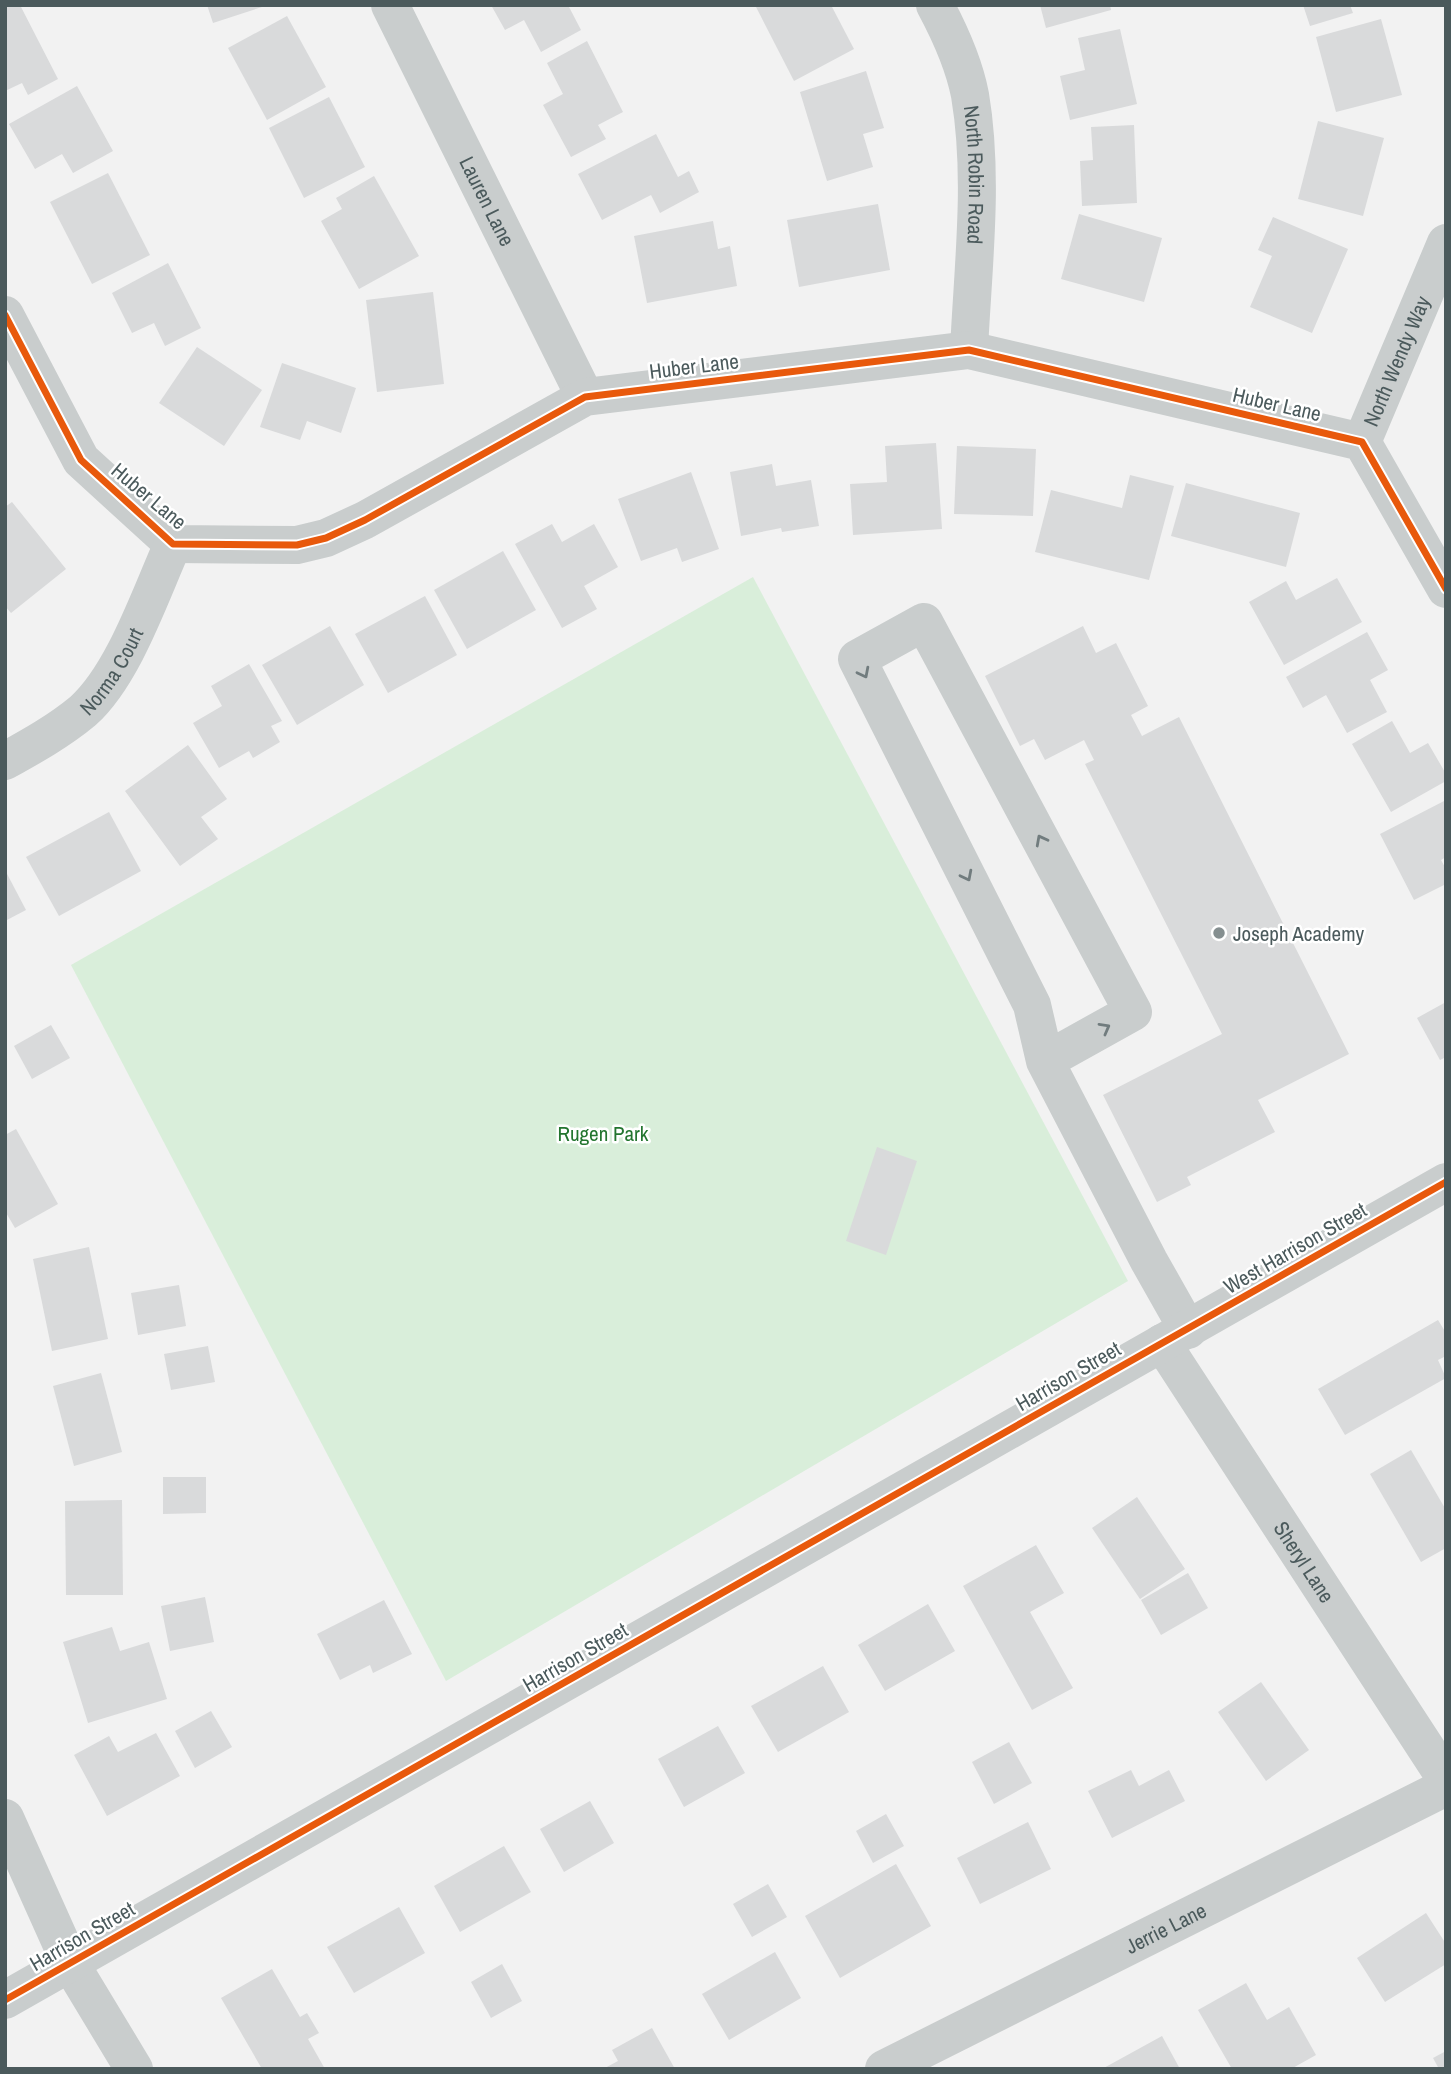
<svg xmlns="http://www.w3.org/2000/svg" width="1451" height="2074" viewBox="0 0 1451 2074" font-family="'Archivo Narrow',sans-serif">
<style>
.green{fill:#d9eeda}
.building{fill:#d9dadb}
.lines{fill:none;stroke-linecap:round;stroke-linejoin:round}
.minor{stroke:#c9cdcd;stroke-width:38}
.cycleway-casing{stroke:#fff;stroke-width:11}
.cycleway{stroke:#e8590c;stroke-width:7}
.oneway{stroke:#717c7e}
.poi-dot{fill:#858f90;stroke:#fff;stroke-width:2.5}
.labels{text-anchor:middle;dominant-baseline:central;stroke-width:5;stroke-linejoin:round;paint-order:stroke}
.street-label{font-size:21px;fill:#4b5a5c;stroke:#fff}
.poi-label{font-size:21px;fill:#4b5a5c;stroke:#fff;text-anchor:start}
.park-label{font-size:21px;fill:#23752f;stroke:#fff}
</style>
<rect width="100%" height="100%" fill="#f2f2f2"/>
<!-- green -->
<polygon class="green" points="753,577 1128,1281 446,1681 71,965"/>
<!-- building -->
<g class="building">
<polygon points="5,5 20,5 58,79 28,95 22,83 5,91"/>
<polygon points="207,5 265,5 265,6 213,23"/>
<polygon points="491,5 568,5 581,30 541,52 524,20 505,30"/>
<polygon points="755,5 831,5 854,49 794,81"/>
<polygon points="1040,5 1110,5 1111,10 1046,28"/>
<polygon points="1303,5 1350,5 1353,13 1310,26"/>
<polygon points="287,16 326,87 267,120 228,48"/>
<polygon points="1381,19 1402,95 1336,112 1316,37"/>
<polygon points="1120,29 1137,104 1070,120 1060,76 1085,70 1078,38"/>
<polygon points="587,41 623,112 598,125 606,139 571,157 543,105 563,94 547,63"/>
<polygon points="866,71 884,128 863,134 873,167 827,181 800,92"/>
<polygon points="77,86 113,151 73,173 62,154 35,169 9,124"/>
<polygon points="329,97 365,167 304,198 269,128"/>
<polygon points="1318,121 1384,138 1363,216 1298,199"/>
<polygon points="1134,125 1137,203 1082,206 1080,161 1093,160 1091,127"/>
<polygon points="656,134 678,177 689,171 699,192 660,213 651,195 602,220 578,174"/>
<polygon points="108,173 150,255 92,284 50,202"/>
<polygon points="374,176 419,256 359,289 321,221 342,209 336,198"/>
<polygon points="878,204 890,270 799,287 787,220"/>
<polygon points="1079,214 1162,238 1144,302 1061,279"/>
<polygon points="1273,217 1348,249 1312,333 1250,307 1272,256 1258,250"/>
<polygon points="713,221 718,249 730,246 737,286 647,303 634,236"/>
<polygon points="168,263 201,328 165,346 154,323 132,333 112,293"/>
<polygon points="433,292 444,384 377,392 366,300"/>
<polygon points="197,347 262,390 224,446 159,403"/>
<polygon points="282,363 356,388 341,433 307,421 300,440 260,427"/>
<polygon points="936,443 942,529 853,535 850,484 887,482 885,446"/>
<polygon points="957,446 1036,449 1033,516 954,514"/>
<polygon points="772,464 776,486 811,480 819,526 782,532 781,528 741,536 730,472"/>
<polygon points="691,472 719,549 682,562 677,548 641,561 618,499"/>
<polygon points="1130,475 1174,486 1149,580 1035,552 1051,490 1122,508"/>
<polygon points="1186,483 1300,513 1286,567 1171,536"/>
<polygon points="12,502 66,569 11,613 5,606 5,507"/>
<polygon points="552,524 562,542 594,524 618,567 584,586 597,609 562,628 515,544"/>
<polygon points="503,551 536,610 467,649 434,590"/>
<polygon points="1337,578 1362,622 1284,665 1249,602 1286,581 1296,600"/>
<polygon points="425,596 457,655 388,693 355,634"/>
<polygon points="330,626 364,685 297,725 262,665"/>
<polygon points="1083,626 1096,653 1116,643 1148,706 1131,715 1142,736 1179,717 1349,1054 1258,1100 1275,1132 1187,1177 1191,1185 1157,1202 1103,1095 1222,1034 1085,764 1094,760 1084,740 1045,760 1034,739 1020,746 985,676"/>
<polygon points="1367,632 1388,670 1370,680 1387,712 1347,733 1326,695 1303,708 1286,677"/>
<polygon points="249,664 282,721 271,726 280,742 253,758 249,751 219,768 193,723 222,706 211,686"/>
<polygon points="1392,721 1410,753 1428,743 1446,774 1446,781 1391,812 1352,744"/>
<polygon points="188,745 227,799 201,817 218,839 180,866 125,791"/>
<polygon points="1446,800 1446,857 1441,860 1446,869 1446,884 1414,900 1380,834"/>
<polygon points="109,812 141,871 59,916 26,857"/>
<polygon points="5,870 26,910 5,921"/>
<polygon points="1446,1002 1446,1057 1440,1060 1417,1018"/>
<polygon points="51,1025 70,1058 32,1079 14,1046"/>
<polygon points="16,1129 58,1204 15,1228 5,1211 5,1135"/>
<polygon points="877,1147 917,1161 886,1255 846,1241"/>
<polygon points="89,1247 108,1339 52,1351 33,1259"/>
<polygon points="179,1285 186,1326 138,1335 131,1293"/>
<polygon points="1438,1320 1446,1333 1446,1356 1438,1360 1446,1378 1345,1435 1318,1389"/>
<polygon points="208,1346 215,1382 171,1390 164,1354"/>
<polygon points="101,1373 122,1452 74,1466 53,1386"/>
<polygon points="1411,1450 1446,1510 1446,1548 1421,1562 1370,1474"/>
<polygon points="163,1477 206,1477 206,1513 163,1514"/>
<polygon points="1137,1497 1185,1569 1140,1599 1092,1528"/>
<polygon points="122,1500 123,1595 66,1595 65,1501"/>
<polygon points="1036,1545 1064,1593 1030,1612 1073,1688 1032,1710 963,1586"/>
<polygon points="1188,1573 1208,1608 1161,1635 1141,1600"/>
<polygon points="205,1597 214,1642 170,1651 161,1606"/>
<polygon points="384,1600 412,1654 373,1673 370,1665 340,1680 317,1634"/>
<polygon points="928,1604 955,1651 885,1691 858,1645"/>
<polygon points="112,1627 120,1651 149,1642 167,1699 88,1723 63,1642"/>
<polygon points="823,1666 849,1712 778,1752 751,1706"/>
<polygon points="1261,1682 1309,1750 1266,1781 1218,1712"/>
<polygon points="211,1711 232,1747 195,1768 175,1731"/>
<polygon points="718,1726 745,1773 684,1807 658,1759"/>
<polygon points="156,1733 180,1776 107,1816 74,1755 109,1736 118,1752"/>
<polygon points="1009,1742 1032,1783 994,1804 972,1762"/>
<polygon points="1131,1770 1139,1786 1169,1770 1185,1801 1112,1838 1088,1791"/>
<polygon points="590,1801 614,1843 564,1872 540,1829"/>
<polygon points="886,1814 904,1846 873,1863 856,1831"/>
<polygon points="1028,1822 1051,1869 980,1904 957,1858"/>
<polygon points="504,1846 531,1892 460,1932 434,1886"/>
<polygon points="896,1864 931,1926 840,1978 805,1916"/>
<polygon points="768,1884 787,1917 752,1937 733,1904"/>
<polygon points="399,1907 425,1953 354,1993 327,1947"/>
<polygon points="1426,1913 1446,1944 1446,1964 1385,2002 1357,1958"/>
<polygon points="775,1952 801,1998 729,2040 702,1994"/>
<polygon points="502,1964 522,2001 491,2018 471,1982"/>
<polygon points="272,1969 300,2017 307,2013 319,2033 308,2039 325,2069 262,2069 221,1998"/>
<polygon points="1246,1983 1267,2020 1289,2007 1316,2055 1291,2069 1232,2069 1198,2010"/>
<polygon points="652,2028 675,2069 603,2069 618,2061 612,2050"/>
<polygon points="1162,2036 1180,2069 1102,2069"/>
<polygon points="1446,2051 1446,2069 1439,2069 1433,2058"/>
</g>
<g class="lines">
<!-- minor -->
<g class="minor">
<path id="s1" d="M390 5 585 397"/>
<path id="s2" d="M935 5C950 33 964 64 970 95 984 178 973 265 969 350"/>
<polyline points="5,315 81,460 173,544 297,545 326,538 365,520 585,397 969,350 1362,442 1446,589"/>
<path id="s3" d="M1362 442 1446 243"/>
<path id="s4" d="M5 761C32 746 59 731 83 711 124 674 150 595 173 544"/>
<polyline points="1045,1061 1133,1012 924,622 857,659 1032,1005 1045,1061 1149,1261 1188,1330"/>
<path id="s5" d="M1162 1343 1446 1779"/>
<polyline points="5,1818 70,1963 134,2069"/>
<polyline points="5,2000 1446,1182"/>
<path id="s6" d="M884 2069 1446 1787"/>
</g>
<defs>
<g id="cycleway">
<polyline points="5,315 81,460 173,544 297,545 326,538 365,520 585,397 969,350 1362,442 1446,589"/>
<polyline points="5,2000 1446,1182"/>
</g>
</defs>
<!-- cycleway casing -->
<use href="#cycleway" class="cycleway-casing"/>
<!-- cycleway -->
<use href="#cycleway" class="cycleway"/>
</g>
<!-- one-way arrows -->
<defs><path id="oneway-chevron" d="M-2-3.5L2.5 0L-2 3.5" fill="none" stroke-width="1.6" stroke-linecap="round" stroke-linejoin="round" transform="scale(1.75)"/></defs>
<g class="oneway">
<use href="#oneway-chevron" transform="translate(864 673) rotate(63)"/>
<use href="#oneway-chevron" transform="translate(1041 840) rotate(-118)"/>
<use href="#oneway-chevron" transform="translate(967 876) rotate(63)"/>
<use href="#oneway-chevron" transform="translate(1105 1028) rotate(-29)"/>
</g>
<!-- markers -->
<circle class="poi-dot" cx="1219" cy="933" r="7"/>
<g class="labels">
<!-- street labels -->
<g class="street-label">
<text stroke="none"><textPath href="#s2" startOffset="177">North Robin Road</textPath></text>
<text stroke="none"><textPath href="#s1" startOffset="219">Lauren Lane</textPath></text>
<text stroke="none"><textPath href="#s3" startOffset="88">North Wendy Way</textPath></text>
<text transform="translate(694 366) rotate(-7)">Huber Lane</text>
<text transform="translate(1277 404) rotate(13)">Huber Lane</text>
<text transform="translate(149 496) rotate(40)">Huber Lane</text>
<text stroke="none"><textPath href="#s4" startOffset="142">Norma Court</textPath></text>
<text transform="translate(1295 1248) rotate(-30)">West Harrison Street</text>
<text transform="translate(1068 1376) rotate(-30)">Harrison Street</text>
<text stroke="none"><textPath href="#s5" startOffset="261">Sheryl Lane</textPath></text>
<text transform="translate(575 1657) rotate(-30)">Harrison Street</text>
<text stroke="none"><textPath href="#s6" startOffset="315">Jerrie Lane</textPath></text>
<text transform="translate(82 1936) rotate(-30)">Harrison Street</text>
</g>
<!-- poi labels -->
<g class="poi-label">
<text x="1233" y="933">Joseph Academy</text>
</g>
<!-- park labels -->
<g class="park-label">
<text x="603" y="1133">Rugen Park</text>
</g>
</g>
<!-- border -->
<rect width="1451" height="2074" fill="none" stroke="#4b5a5c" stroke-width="14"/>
</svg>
